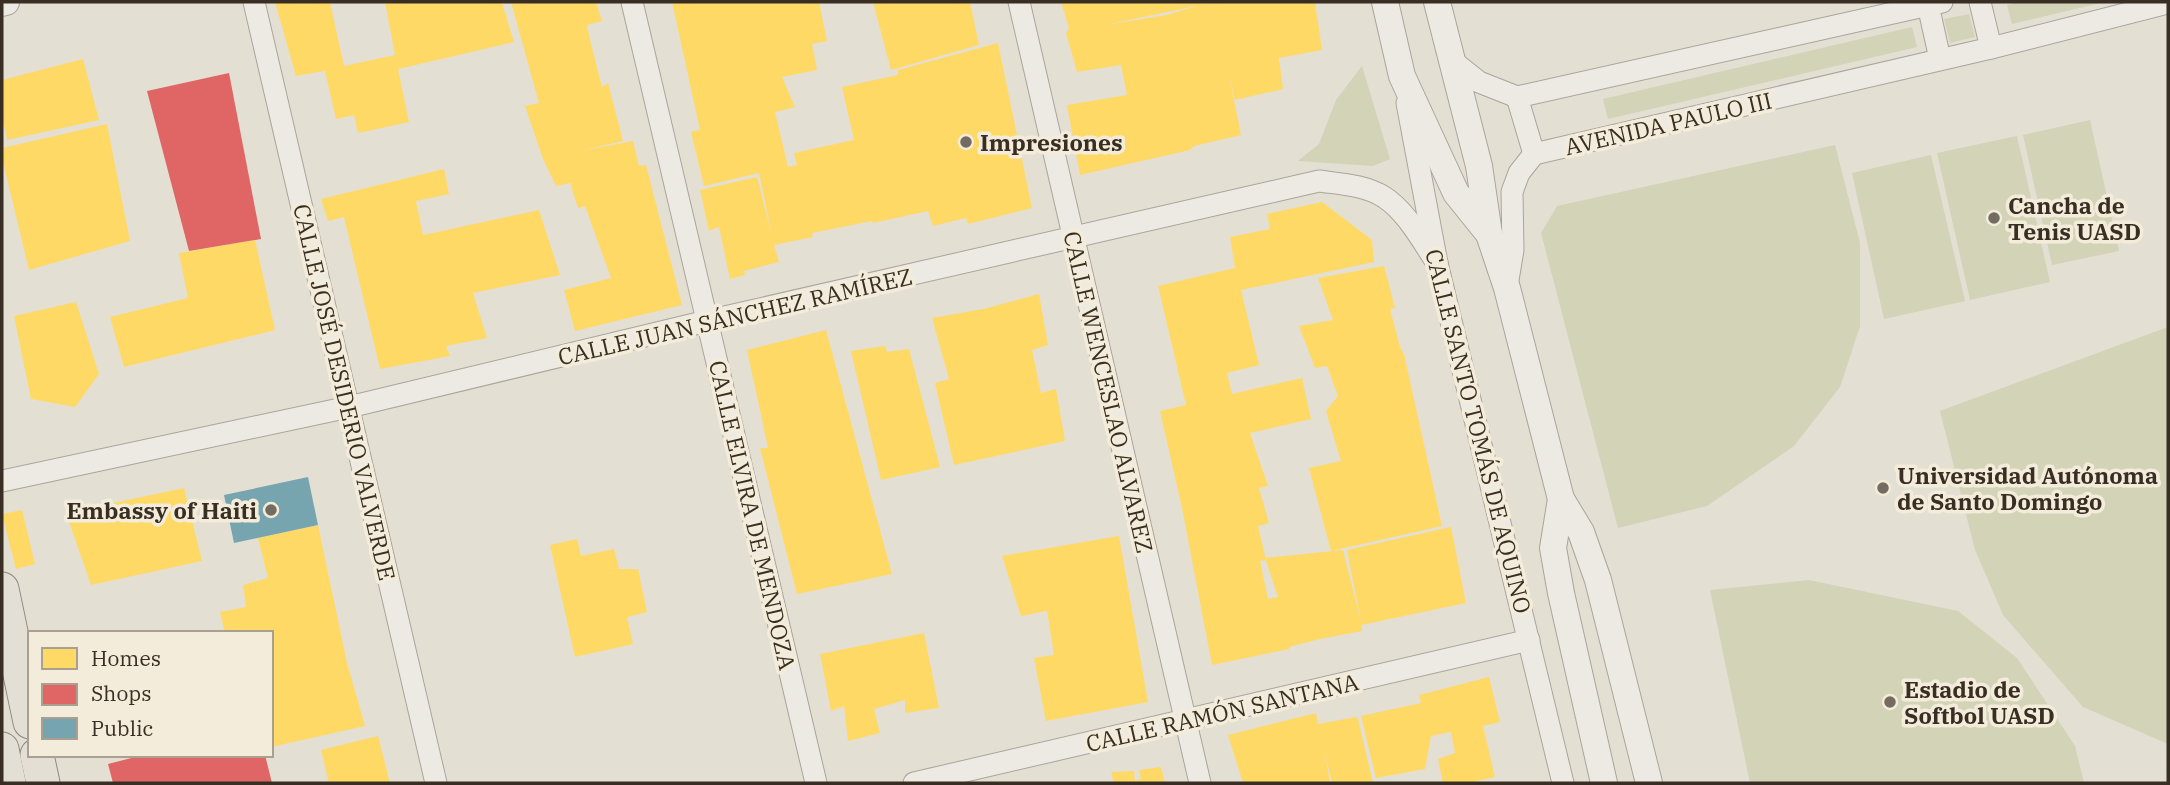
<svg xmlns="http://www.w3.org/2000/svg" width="2170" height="785" viewBox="0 0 2170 785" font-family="'IBM Plex Serif',serif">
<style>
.green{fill:#d2d3b7}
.homes{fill:#ffd966;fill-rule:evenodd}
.shops{fill:#e06666}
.public{fill:#76a5af}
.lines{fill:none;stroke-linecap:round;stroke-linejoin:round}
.minor-casing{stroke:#aaa49b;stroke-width:23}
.tertiary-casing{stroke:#aaa49b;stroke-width:28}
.primary-casing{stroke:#8f8a82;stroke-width:35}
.minor{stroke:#eceae3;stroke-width:21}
.tertiary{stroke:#eceae3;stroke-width:26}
.primary{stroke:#e4dfd5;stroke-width:33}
.poi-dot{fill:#756c61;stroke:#f3ecda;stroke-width:2.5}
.labels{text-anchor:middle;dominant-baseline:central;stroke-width:7;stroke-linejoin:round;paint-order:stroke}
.street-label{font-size:23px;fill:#392e23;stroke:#f3ecda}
.poi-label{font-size:23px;font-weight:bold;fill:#392e23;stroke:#f3ecda;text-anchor:start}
</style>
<rect width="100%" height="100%" fill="#e4dfd3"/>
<!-- green -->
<g class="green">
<polygon points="2020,2 2105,2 2012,24 2007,5"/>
<polygon points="1969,14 1975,37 1950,43 1944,19"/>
<polygon points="1912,27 1917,47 1608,119 1603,99"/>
<polygon points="1362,66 1390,159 1373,166 1298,161 1319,144 1336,100"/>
<polygon points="2090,120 2119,251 2052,265 2023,135"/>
<polygon points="2017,136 2050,282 1970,300 1937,153"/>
<polygon points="1835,145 1860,243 1860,326 1840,387 1794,446 1707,506 1618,528 1541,233 1557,206"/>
<polygon points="1931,155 1965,301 1884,319 1852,173"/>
<polygon points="2168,327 2168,744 2083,707 2003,615 1975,550 1940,411"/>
<polygon points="1809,580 1958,611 2017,658 2075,746 2084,783 1750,783 1710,590"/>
</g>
<!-- homes -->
<g class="homes">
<polygon points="275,2 330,2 344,66 395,55 385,2 502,2 514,42 398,69 409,122 358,133 354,115 336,119 325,71 296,76"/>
<polygon points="511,2 596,2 602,21 587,25 590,40 602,87 608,83 623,141 581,151 633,141 639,166 646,165 682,305 575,331 564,290 611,278 585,206 578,208 570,183 556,186 543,159 525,106 539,103"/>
<polygon points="672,2 819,2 827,41 812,44 817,70 782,77 795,107 775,112 788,167 797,165 794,153 854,140 842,87 898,75 898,70 998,43 1032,208 968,224 966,218 933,226 928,211 873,223 872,221 812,233 813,237 774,245 779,262 744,271 745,275 730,279 719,227 709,231 700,190 757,177 772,235 759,173 704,186 691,132 700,130"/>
<polygon points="873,2 970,2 979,45 891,70"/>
<path d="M1061 2H1203V4L1212 2H1315L1322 50 1279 58 1283 89 1235 100 1229 75 1241 135 1194 146 1190 150 1080 175 1067 105 1127 95 1121 65 1077 72 1066 33 1069 28ZM1196 6 1167 15 1105 25Z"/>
<polygon points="83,59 99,120 7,140 2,116 2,80"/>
<polygon points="107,124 130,241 29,270 2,158 2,148"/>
<polygon points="444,169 449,194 416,201 423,235 539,210 560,275 473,293 487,338 446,346 450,356 380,369 344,217 328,221 321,199"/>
<polygon points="1322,202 1372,240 1374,262 1241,290 1259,365 1227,373 1232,394 1302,378 1311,419 1250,433 1268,486 1259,488 1269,523 1258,526 1266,560 1260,561 1268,599 1278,597 1265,558 1343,550 1361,622 1347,550 1451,527 1466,603 1361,625 1362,631 1320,639 1289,647 1289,649 1212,665 1182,508 1160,411 1186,405 1158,286 1235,268 1230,237 1270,229 1267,214"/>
<polygon points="255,240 275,330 124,367 110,317 188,298 179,253"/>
<polygon points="1384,266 1395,308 1390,309 1400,347 1404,354 1442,526 1331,551 1309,468 1341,461 1326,411 1338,396 1327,366 1315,368 1299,326 1333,320 1318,278"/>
<polygon points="1039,294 1048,345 1032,350 1041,393 1056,389 1065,441 954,465 935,383 949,379 932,318 983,309"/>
<polygon points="76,302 99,374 75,407 31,399 14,316"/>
<polygon points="826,330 892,574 797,594 760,448 768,448 747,350"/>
<polygon points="885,346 887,352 909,349 940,467 881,480 851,351"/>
<polygon points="184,488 202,561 91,585 66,513"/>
<polygon points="22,510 35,564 16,569 2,514"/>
<polygon points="318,525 347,663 365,726 271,747 271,633 225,633 220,612 246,607 243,585 268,578 258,538"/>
<polygon points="1119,536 1148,702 1046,721 1034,658 1054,655 1047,611 1021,616 1002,556"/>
<polygon points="577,539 581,556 614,549 619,569 638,569 647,612 627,617 633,644 575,657 550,545"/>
<polygon points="924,633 939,708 905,713 905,700 874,709 880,733 848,741 844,706 831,711 820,654"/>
<polygon points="1489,677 1500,722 1483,726 1495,777 1467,783 1443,783 1438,759 1455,753 1451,732 1431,736 1425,769 1376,778 1361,716 1421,703 1419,695"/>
<polygon points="1316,713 1318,724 1356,717 1358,719 1373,783 1332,783 1325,753 1330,783 1243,783 1228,735"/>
<polygon points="378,736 390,783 329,783 321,750"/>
<polygon points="1161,767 1165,783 1114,783 1111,772 1134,771 1135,781 1141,779 1139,770"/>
</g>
<!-- shops -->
<g class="shops">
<polygon points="229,73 261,239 189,251 147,91"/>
<polygon points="143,755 265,755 272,783 113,783 108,764"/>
</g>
<!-- public -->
<polygon class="public" points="308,477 318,525 234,543 224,495"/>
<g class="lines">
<defs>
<g id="minor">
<polyline points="254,2 436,783"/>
<polyline points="632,2 816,783"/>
<polyline points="1019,2 1200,783"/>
<polyline points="1980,2 1991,48"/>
<polyline points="1928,5 1940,59"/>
<polyline points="1450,59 1479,82 1517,97 1942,2"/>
<polyline points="1517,97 1534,154"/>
<polyline points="1407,103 1437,263 1563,783"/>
<polyline points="1507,286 1513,250 1512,192 1519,173 1534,154 1991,48 2168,3"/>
<path d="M2 481 349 407 707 321 1319 181C1341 184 1365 185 1384 197 1407 212 1422 241 1437 263"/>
<polyline points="914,783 1529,640"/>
</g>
<g id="tertiary">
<polyline points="1385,2 1402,76 1456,193 1489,234"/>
<polyline points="1437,2 1479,166 1489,234 1507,288 1561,499 1581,532 1598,580 1649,783"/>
<polyline points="2,3 6,2"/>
<polyline points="1561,499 1553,548 1561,593 1604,783"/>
</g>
<g id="primary">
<polyline points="2,589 30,722"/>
<polyline points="2,749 9,783"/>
<polyline points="37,755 43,783"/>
</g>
</defs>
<!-- minor casing -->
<use href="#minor" class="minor-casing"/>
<!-- tertiary casing -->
<use href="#tertiary" class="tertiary-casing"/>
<!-- primary casing -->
<use href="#primary" class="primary-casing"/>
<!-- minor -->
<use href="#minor" class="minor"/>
<!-- tertiary -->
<use href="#tertiary" class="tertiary"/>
<!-- primary -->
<use href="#primary" class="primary"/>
</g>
<!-- markers -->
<g class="poi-dot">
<circle cx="966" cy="142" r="7"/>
<circle cx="1994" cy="218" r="7"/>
<circle cx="1883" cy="488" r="7"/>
<circle cx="271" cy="510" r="7"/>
<circle cx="1890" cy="702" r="7"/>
</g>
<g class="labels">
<!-- street labels -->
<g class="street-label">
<text transform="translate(1668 123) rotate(-13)">AVENIDA PAULO III</text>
<text transform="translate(735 316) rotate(-13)">CALLE JUAN SÁNCHEZ RAMÍREZ</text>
<text transform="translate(345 392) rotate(77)">CALLE JOSÉ DESIDERIO VALVERDE</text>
<text transform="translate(1109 392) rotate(77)">CALLE WENCESLAO ALVAREZ</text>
<text transform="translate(1479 431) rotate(76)">CALLE SANTO TOMÁS DE AQUINO</text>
<text transform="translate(753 515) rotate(77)">CALLE ELVIRA DE MENDOZA</text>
<text transform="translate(1222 712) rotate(-13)">CALLE RAMÓN SANTANA</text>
</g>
<!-- poi labels -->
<g class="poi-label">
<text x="980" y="142">Impresiones</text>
<text x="2008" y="205">Cancha de<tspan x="2008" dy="26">Tenis UASD</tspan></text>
<text x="1897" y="475">Universidad Autónoma<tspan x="1897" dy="26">de Santo Domingo</tspan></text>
<text x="257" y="510" text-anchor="end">Embassy of Haiti</text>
<text x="1904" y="689">Estadio de<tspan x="1904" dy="26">Softbol UASD</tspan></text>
</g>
</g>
<!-- border -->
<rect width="2170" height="785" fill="none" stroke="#392e23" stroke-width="7"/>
<!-- legend -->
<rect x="28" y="631" width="245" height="126" fill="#f3ecda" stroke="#a9a091" stroke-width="2"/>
<rect x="42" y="648" width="35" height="21" fill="#ffd966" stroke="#a9a091" stroke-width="2"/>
<text x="91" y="666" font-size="21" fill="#392e23">Homes</text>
<rect x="42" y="684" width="35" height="21" fill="#e06666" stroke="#a9a091" stroke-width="2"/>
<text x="91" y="701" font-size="21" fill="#392e23">Shops</text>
<rect x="42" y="718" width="35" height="21" fill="#76a5af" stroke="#a9a091" stroke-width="2"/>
<text x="91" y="736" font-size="21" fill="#392e23">Public</text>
</svg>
